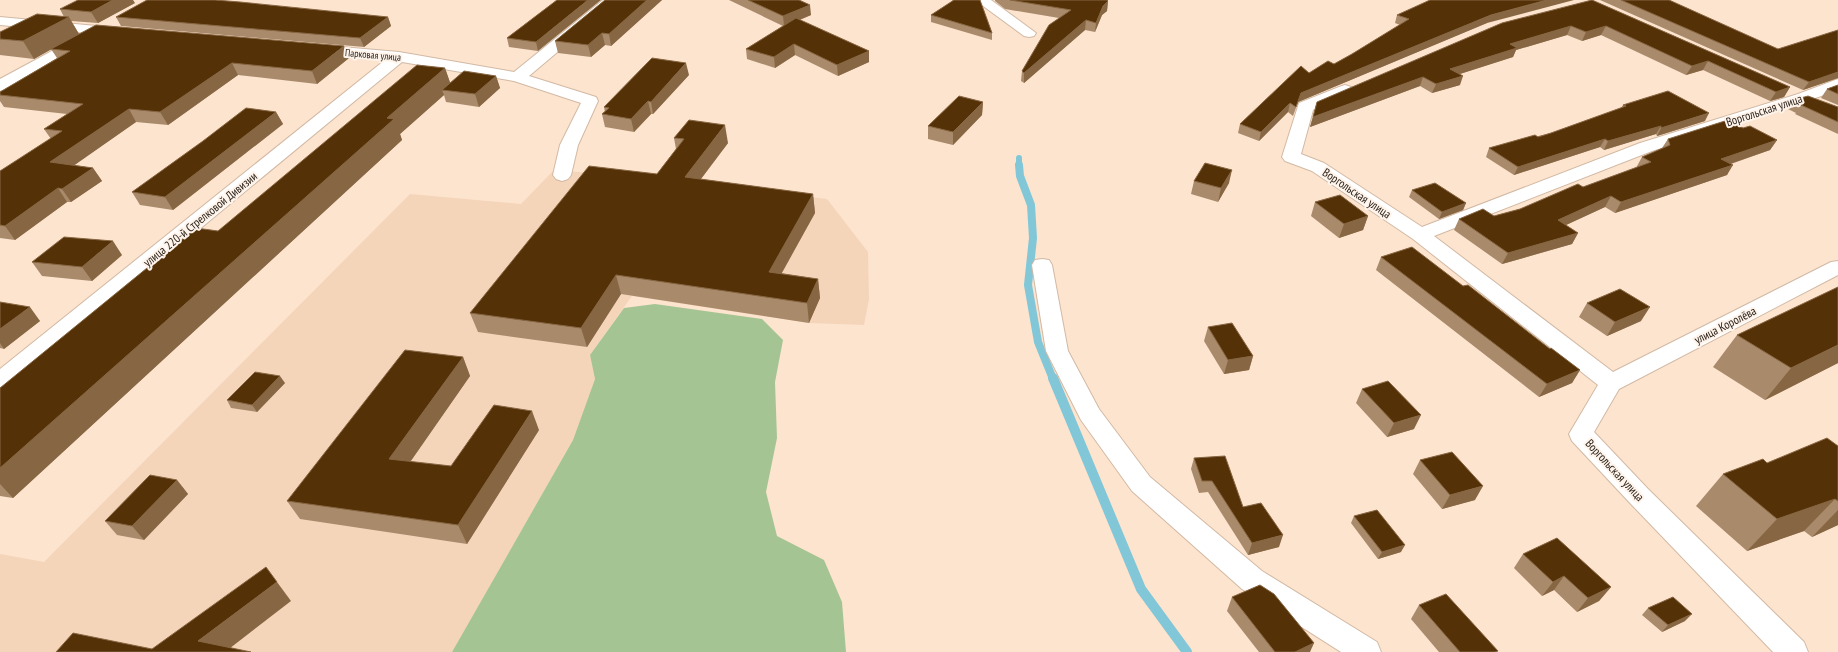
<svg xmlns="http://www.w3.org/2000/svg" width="1838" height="652" viewBox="0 0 1838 652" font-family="'PT Sans Narrow',sans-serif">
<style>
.built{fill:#f5d5ba}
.forest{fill:#a5c494}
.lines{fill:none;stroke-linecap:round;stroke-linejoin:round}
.stream-far2{stroke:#81c7d8;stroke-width:6}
.stream-far1{stroke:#81c7d8;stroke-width:8}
.stream{stroke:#81c7d8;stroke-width:10}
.street-casing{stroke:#d2b9a4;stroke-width:2}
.street{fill:#fff;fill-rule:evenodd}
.wall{fill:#a98a6b}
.shaded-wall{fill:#876743}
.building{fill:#553108;stroke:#876743}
.labels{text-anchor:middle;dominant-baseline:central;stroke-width:4;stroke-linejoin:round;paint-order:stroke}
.far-street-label{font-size:10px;fill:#251c14;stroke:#fef4eb}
.street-label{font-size:12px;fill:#251c14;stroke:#fef4eb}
</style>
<rect width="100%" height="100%" fill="#fde4ce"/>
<!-- built -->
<polygon class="built" points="554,170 662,179 827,199 868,252 869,299 864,325 809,323 632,296 590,355 595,379 573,440 452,652 0,652 0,554 44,562 410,194 521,204"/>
<!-- forest -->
<polygon class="forest" points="655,304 762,319 783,340 775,382 777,438 766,492 777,536 824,560 842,602 846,652 452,652 573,440 595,379 590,355 624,308"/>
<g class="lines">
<!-- stream-far2 -->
<polyline class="stream-far2" points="1019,158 1019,166"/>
<!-- stream-far1 -->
<polyline class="stream-far1" points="1019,165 1020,176 1031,205 1033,238 1028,285 1038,342 1053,379"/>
<!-- stream -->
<polyline class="stream" points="1053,378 1141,589 1187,652"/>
<defs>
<g id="street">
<polygon points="603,0 619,0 529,76 596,97 598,101 578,145 571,175 568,179 562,181 556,179 553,175 560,145 581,103 514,81 402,62 8,387 0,389 0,369 385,60 318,55 313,53 310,50 313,47 318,45 399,52 514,72"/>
<polygon points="975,0 991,0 1036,33 1034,36 1029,37 1024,36"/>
<polygon points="0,17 118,28 123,29 125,32 123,35 118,36 0,25"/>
<polygon points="81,36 86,38 89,41 86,44 6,89 0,91 0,79 76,38"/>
<polygon points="1838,79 1838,90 1810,100 1652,151 1434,236 1613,372 1831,262 1838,261 1838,275 1619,389 1594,432 1648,489 1804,642 1808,652 1773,652 1630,503 1572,441 1569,434 1598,385 1413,239 1312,171 1285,161 1282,157 1299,103 1339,87 1345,85 1351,87 1353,90 1351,93 1313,110 1301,154 1324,163 1422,227 1640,143 1798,94"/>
<polygon points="1042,259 1049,260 1052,265 1068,351 1099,409 1150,477 1262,571 1377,642 1381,652 1341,652 1242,589 1132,491 1081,420 1046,351 1032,265 1035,260"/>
</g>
</defs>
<!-- street casing -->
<use href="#street" class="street-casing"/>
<!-- street -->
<use href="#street" class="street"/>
</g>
<!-- wall -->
<g class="wall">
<polygon points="557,0 538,51 509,47 507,38"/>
<polygon points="605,0 662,0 611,46 605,45 591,57 558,53 555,41"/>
<polygon points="729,0 799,0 811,15 800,20 869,51 869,62 838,76 795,55 775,68 747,59 746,49 783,26"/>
<polygon points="952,0 980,0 992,33 992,40 931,22 931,15 953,1"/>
<polygon points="995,0 1108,0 1107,11 1102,15 1095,32 1085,30 1024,83 1021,81 1022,71 1059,18 1005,9 995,1"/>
<polygon points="1592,0 1790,87 1784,97 1770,101 1703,70 1686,75 1601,35 1582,41 1567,35 1516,50 1513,57 1460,74 1460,85 1432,93 1420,86 1310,127 1317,102"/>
<polygon points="1600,0 1669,0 1838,78 1803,90"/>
<polygon points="135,3 98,23 71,21 79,34 349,58 317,84 238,75 168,125 136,122 74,165 93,168 102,181 71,202 67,202 15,240 0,238 0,171 51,139 44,129 67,114 4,107 0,101 0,92 57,58 51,49 34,59 0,55 0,32 64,17 60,9"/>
<polygon points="1397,15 1487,23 1298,102 1293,116 1288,112 1259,141 1238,133 1240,124 1309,73 1334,64 1352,54 1400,25 1395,23"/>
<polygon points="116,17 388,17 391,26 364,47 121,26"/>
<polygon points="445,68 450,83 496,76 500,88 479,107 446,102 444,95 400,134 402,140 13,498 0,496 0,388 218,231"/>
<polygon points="689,75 653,114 651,114 634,132 605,127 602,114 605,112 604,107"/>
<polygon points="1838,85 1838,105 1821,98 1827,89"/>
<polygon points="1793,100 1838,107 1838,134 1795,114 1796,113 1788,109"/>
<polygon points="983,102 982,115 953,145 928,139 928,126"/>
<polygon points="1623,105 1705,121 1657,136 1656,134 1604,150 1600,147 1514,175 1486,157 1489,148 1551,133 1621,108"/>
<polygon points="276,112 283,124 173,210 140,205 132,192"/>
<polygon points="1743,128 1777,140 1770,150 1731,164 1727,175 1615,213 1605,207 1566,225 1578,233 1572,244 1502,264 1454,230 1459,219 1494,216 1520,209 1583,187 1636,168 1642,157 1662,148 1668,139"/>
<polygon points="674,138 728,143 701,179 813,194 815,213 781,273 818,279 820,298 809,323 621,294 587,347 478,332 470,313 657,174 676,149"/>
<polygon points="1194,181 1229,183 1218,202 1191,194"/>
<polygon points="1412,190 1466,203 1463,210 1439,219 1409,197"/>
<polygon points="1315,202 1368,216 1363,230 1339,238 1311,216"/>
<polygon points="122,255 92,281 42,276 32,262"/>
<polygon points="1381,257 1463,286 1550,349 1580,370 1572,383 1539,397 1376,270"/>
<polygon points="0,302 40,321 4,349 0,348"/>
<polygon points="1587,303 1641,321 1607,336 1579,317"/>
<polygon points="1208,327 1253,356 1249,370 1224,374 1204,341"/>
<polygon points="1737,335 1838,363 1765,400 1713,367"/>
<polygon points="463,357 470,376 410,462 451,466 539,430 467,544 300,519 287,501"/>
<polygon points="285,383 257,412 231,408 227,400"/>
<polygon points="1362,389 1414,429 1387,437 1356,403"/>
<polygon points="1838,446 1838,525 1812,537 1804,531 1747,551 1696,506 1723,474"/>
<polygon points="1194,458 1243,507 1279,547 1248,555 1208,492 1199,493 1191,469"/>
<polygon points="1420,460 1475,500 1442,509 1413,474"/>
<polygon points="177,480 188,494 144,540 117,535 105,521"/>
<polygon points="1354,516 1401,552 1378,559 1351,523"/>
<polygon points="1523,554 1611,587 1599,601 1577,612 1554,590 1542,596 1514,568"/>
<polygon points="1232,597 1310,652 1259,652 1227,611"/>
<polygon points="1419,605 1497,652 1439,652 1411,619"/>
<polygon points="1648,608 1685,621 1662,632 1642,615"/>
</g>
<!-- shaded-wall -->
<g class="shaded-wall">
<polygon points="113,0 133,0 135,3 98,23 91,12"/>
<polygon points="588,0 601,0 538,51 536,42"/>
<polygon points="647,0 662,0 611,46 609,34"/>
<polygon points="1106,0 1108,0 1107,2 1108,1 1107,11 1102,15 1095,32 1096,23"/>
<polygon points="1547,0 1574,0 1487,23 1298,102 1293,116 1301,93 1491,15"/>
<polygon points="810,5 811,15 784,26 783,16"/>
<polygon points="69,17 79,34 34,59 23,41"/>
<polygon points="388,17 391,26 364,47 360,38"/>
<polygon points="1086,20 1085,30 1024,83 1024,73"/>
<polygon points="1571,26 1567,35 1516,50 1513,57 1447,78 1450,69 1510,44"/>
<polygon points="1606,26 1601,35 1582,41 1586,32"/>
<polygon points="602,33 605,45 591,57 588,45"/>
<polygon points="794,44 795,55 775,68 774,57"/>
<polygon points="344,46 349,58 317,84 312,71"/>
<polygon points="869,51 869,62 838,76 837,65"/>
<polygon points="1708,61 1703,70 1686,75 1692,66"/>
<polygon points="232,63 238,75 168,125 160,112"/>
<polygon points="686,63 689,75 653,114 651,102"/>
<polygon points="445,68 452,88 442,90 444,95 400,134 402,140 13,498 0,484 0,468 387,118"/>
<polygon points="1838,72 1838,78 1803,90 1809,82"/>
<polygon points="496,76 500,88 479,107 475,94"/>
<polygon points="1463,76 1460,85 1432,93 1436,84"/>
<polygon points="1423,77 1420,86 1310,127 1313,117"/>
<polygon points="1790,87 1784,97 1770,101 1776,92"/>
<polygon points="648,101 651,114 634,132 631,119"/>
<polygon points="983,102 982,115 953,145 953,132"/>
<polygon points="1290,103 1288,112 1259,141 1261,132"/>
<polygon points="129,109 136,122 59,176 50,162"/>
<polygon points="276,112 283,124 173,210 165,197"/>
<polygon points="1709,113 1705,121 1657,136 1661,128"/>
<polygon points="725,125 728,143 688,196 685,177"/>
<polygon points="1661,126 1656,134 1604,150 1608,141"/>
<polygon points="1605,139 1600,147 1514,175 1518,167"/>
<polygon points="1777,140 1770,150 1715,169 1721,159"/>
<polygon points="1733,165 1727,175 1615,213 1621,202"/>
<polygon points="93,168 102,181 71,202 62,189"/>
<polygon points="1232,170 1229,183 1218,202 1221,188"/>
<polygon points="58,188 67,202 15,240 5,226"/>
<polygon points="813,194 815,213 772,291 769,272"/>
<polygon points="1611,196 1605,207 1553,231 1558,220"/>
<polygon points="1466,203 1463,210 1439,219 1442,212"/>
<polygon points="1368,216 1363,230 1339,238 1344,224"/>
<polygon points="1578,233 1572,244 1502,264 1508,253"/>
<polygon points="113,241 122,255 92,281 82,267"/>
<polygon points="616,275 621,294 587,347 581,328"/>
<polygon points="818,279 820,298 809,323 807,303"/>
<polygon points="30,307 40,321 4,349 0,343 0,329"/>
<polygon points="1650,307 1641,321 1607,336 1615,322"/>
<polygon points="1838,345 1838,363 1765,400 1791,368"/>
<polygon points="1253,356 1249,370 1224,374 1228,360"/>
<polygon points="463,357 470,376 399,478 389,459"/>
<polygon points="1580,370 1572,383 1539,397 1547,384"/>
<polygon points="280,376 285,383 257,412 252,405"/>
<polygon points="532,411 539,430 467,544 458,525"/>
<polygon points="1421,415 1414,429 1387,437 1394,423"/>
<polygon points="177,480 188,494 144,540 132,526"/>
<polygon points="1483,486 1475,500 1442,509 1450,495"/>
<polygon points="1835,499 1804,531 1747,551 1777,519"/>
<polygon points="1838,510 1838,525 1812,537"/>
<polygon points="1283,535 1279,547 1248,555 1252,543"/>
<polygon points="1405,545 1401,552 1378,559 1382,552"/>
<polygon points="1564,576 1554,590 1542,596 1553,582"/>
<polygon points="277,582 291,601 225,652 198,641"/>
<polygon points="1611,587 1599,601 1577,612 1588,598"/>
<polygon points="1692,614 1685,621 1662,632 1668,625"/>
<polygon points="1314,643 1310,652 1295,652"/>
</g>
<!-- building -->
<g class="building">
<polygon points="78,0 113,0 91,12 60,9"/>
<polygon points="147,0 215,0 240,2 388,17 360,38 116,17"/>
<polygon points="557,0 588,0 536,42 507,38"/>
<polygon points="605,0 647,0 609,34 602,33 588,45 555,41"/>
<polygon points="748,0 799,0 810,5 783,16"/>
<polygon points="954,0 980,0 992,33 931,15"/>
<polygon points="1010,0 1107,0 1108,1 1103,6 1096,23 1086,20 1024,73 1022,71 1049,25 1071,10"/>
<polygon points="1430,0 1547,0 1491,15 1301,93 1296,107 1290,103 1261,132 1240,124 1301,66 1309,73 1328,61 1334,64 1352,54 1409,19 1397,15"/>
<polygon points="1592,0 1790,87 1776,92 1708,61 1692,66 1606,26 1586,32 1571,26 1510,44 1517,48 1450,69 1463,76 1436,84 1423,77 1313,117 1317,102 1502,23"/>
<polygon points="1621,0 1669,0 1778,49 1838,30 1838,72 1809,82"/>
<polygon points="37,14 69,17 23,41 0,39 0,32"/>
<polygon points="796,18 869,51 837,65 794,44 774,57 746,49"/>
<polygon points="96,25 344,46 312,71 232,63 160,112 129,109 50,162 93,168 62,189 58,188 5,226 0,225 0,171 62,131 44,129 83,104 0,95 0,92 70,51 51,49"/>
<polygon points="652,58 686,63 651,102 648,101 631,119 602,114 609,108 604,107"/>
<polygon points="417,65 445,68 387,118 394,119 0,468 0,388 196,228 218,231"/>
<polygon points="464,71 496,76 475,94 442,90"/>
<polygon points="1838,85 1838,94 1827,89"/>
<polygon points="1668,91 1709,113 1661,128 1661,126 1608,141 1605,139 1518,167 1489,148 1535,135 1538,137 1551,133 1626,106 1623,105"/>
<polygon points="959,96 983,102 953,132 928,126"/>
<polygon points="1808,96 1838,107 1838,122 1801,105 1803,105 1793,100"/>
<polygon points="246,108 276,112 165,197 132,192 203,141"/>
<polygon points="689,120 725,125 685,177 813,194 769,272 818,279 807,303 616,275 581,328 470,313 589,166 657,174 684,139 674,138"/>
<polygon points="1728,120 1743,128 1750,126 1777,140 1721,159 1733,165 1621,202 1611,196 1558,220 1578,233 1508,253 1459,219 1483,209 1494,216 1520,209 1578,184 1583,187 1651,162 1642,157 1670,145 1668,139"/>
<polygon points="1205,163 1232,170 1221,188 1194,181"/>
<polygon points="1435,183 1466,203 1442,212 1412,190"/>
<polygon points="1340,195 1368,216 1344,224 1315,202"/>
<polygon points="64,237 113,241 82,267 32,262"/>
<polygon points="1412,247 1463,286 1468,285 1550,349 1551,348 1580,370 1547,384 1381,257"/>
<polygon points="1838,287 1838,345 1791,368 1737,335"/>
<polygon points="1620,289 1650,307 1615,322 1587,303"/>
<polygon points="0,302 30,307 0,329"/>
<polygon points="1232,323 1253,356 1228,360 1208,327"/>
<polygon points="405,350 463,357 389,459 451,466 494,405 532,411 458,525 287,501"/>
<polygon points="255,372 280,376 252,405 227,400"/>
<polygon points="1388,381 1421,415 1394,423 1362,389"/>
<polygon points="1827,438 1838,446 1838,501 1835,499 1777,519 1723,474 1763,459 1767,463"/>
<polygon points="1452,452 1483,486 1450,495 1420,460"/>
<polygon points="1225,456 1243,507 1261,503 1283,535 1252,543 1212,481 1202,481 1194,458"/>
<polygon points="150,475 177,480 132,526 105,521"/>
<polygon points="1377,510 1405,545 1382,552 1354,516"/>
<polygon points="1557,538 1611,587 1588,598 1564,576 1553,582 1523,554"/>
<polygon points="266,567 277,582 198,641 251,652 56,652 73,633 152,649"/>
<polygon points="1260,585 1274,594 1314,643 1295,652 1275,652 1232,597"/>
<polygon points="1446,594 1498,651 1495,652 1460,652 1419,605"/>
<polygon points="1673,597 1692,614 1668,625 1648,608"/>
</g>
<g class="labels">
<!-- far-street labels -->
<g class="far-street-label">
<text transform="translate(373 55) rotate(5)">Парковая улица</text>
</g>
<!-- street labels -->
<g class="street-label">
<text transform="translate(1764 110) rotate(-18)">Воргольская улица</text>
<text transform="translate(1357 193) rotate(34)">Воргольская улица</text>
<text transform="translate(200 219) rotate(-39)">улица 220-й Стрелковой Дивизии</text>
<text transform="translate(1725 325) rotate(-27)">улица Королёва</text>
<text transform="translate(1615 470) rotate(47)">Воргольская улица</text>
</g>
</g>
</svg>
